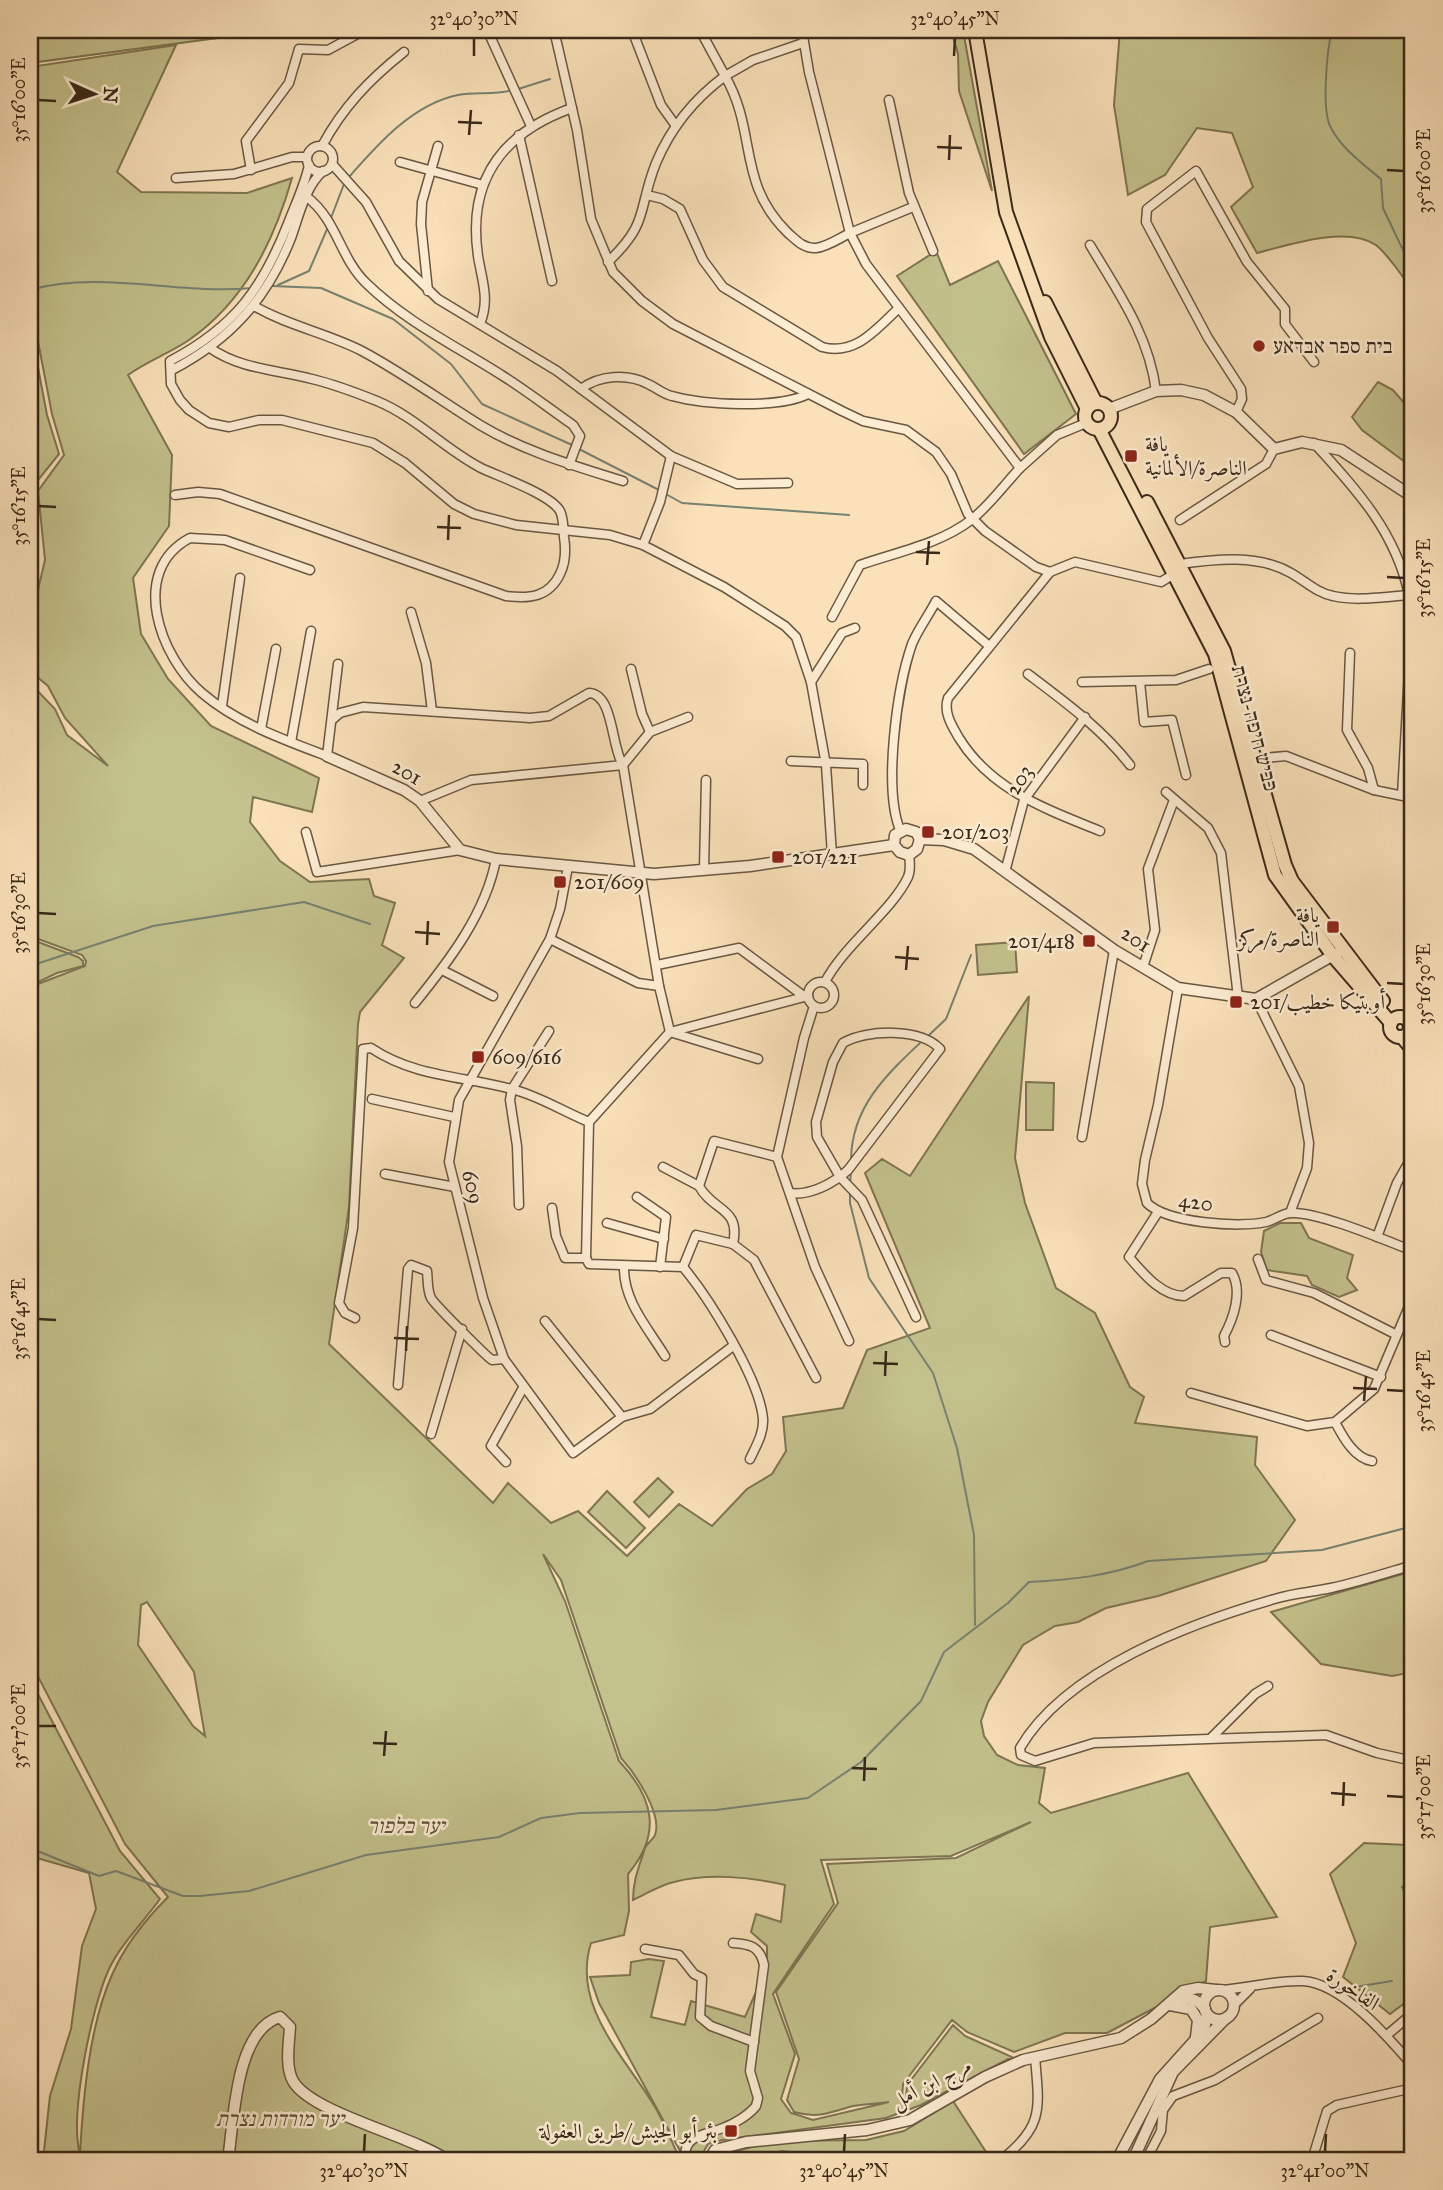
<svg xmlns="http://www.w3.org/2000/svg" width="1443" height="2190" viewBox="0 0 1443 2190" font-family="'IM FELL Great Primer',Amiri,'Frank Ruhl Libre',serif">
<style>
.green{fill:#c3c18c;stroke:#7e7552;stroke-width:2;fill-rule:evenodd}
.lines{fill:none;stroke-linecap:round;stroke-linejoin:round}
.stream{stroke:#768271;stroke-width:2}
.minor-casing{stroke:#685741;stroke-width:11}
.tertiary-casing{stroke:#685741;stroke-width:13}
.trunk-casing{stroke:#382919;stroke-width:16}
.minor{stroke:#fcecd2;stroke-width:8}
.tertiary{stroke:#fcecd2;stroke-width:10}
.trunk{stroke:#fae1ba;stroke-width:12}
.ticks{fill:none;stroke:#382919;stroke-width:2.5}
.poi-dot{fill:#8f2418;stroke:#fcecd2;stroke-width:2.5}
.labels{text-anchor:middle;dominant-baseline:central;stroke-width:5;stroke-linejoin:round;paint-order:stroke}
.poi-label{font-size:21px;fill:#382919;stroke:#fcecd2;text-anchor:start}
.street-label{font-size:21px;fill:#382919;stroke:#fcecd2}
.park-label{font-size:21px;font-style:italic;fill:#5b4f36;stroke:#fcecd2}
.neatline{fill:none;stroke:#382919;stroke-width:2.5}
.ticks-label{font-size:18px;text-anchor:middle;fill:#382919}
</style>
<rect width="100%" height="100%" fill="#fae1ba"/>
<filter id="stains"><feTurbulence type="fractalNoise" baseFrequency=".00286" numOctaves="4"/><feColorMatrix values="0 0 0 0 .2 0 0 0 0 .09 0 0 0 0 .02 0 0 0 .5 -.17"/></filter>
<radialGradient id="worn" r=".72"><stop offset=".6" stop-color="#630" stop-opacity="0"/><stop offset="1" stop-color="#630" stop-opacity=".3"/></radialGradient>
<!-- green -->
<g class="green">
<polygon points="30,30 332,30 274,35 247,32 233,36 30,63"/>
<polygon points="951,30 963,30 992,191 959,91 958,54"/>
<path d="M1120 30H1413V293C1407 281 1386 253 1376 245 1347 225 1288 245 1257 253L1231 207 1253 187 1232 133 1197 128 1165 175 1128 195 1114 105Z"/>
<path d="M176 45 117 172 141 192 247 193 292 178C274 241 245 301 189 340 170 353 147 361 128 375L172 455 169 526 133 578 141 634 168 679 211 726 319 778 312 812 253 797 250 822 280 861 310 882 369 879 374 896 395 903 382 945 404 958 360 1012 358 1024 349 1207 329 1344 493 1503 508 1483 551 1523 578 1511 627 1556 679 1504 712 1526 747 1489 772 1474 786 1451 783 1417 843 1408 867 1350 930 1328 865 1173 882 1159 910 1176 1029 996 1015 1158 1025 1203 1056 1288 1095 1313 1130 1387 1144 1397 1135 1423 1257 1437 1255 1465 1295 1520 1266 1561 1158 1596 1106 1608 1078 1622 1055 1626 1023 1645 988 1702 981 1721 984 1736 997 1755 1018 1765 1045 1768 1039 1803 1051 1813 1188 1773 1277 1917 1210 1927 1206 1981 1107 2033H1065L1014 2052 967 2032 952 2020 903 2084 902 2099 906 2098 907 2085 953 2025 965 2036 1012 2057 921 2105 886 2118 722 2140 708 2144 699 2160H685L599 2003 590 1977 630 1975 631 1962 649 1959 664 1961 651 2017 685 2025 691 2001 745 2017 767 1967V1946L751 1932 756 1914 781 1922 785 1885C751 1877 709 1873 674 1882 660 1885 646 1894 633 1900 633 1880 639 1867 645 1848 647 1843 653 1840 655 1835 663 1814 634 1772 621 1758L561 1580 543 1554 565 1601 619 1761C654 1798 662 1834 628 1874L629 1911 624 1935 591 1943C571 2006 625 2057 655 2107 665 2124 672 2142 680 2160H43L50 2096 71 2029 82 1946 96 1909 89 1873 30 1856V1727L35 1698 30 1695V1679L120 1851 160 1899C144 1921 121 1944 109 1969 92 2005 69 2116 80 2154 83 2100 89 2026 112 1975 124 1947 146 1919 168 1897L125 1844 30 1661V987L85 966 86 961 82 955 30 936V683L55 709 67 735 108 766 65 718 48 686 30 671V624L45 560 38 491 64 455 52 414 30 300V67ZM147 1602 194 1672 205 1736 193 1726 138 1645 141 1605ZM1031 1822 956 1858 827 1864 838 1903 776 1992 799 2059 787 2100 794 2112C816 2118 827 2114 849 2107 861 2104 877 2104 889 2102L813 2120 791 2113 781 2099 795 2054 773 1994 834 1904 821 1860 951 1856Z"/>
<polygon points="936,251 950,285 998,261 1076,414 1024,454 897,276"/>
<polygon points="30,325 47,415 59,454 34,485 33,524 37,563 30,600"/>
<polygon points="1378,382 1393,390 1413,413 1413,468 1362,430 1352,417"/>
<polygon points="30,939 78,957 83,961 83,966 57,973 30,986 30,970 34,958 30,957"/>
<polygon points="1015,942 1017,972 978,975 976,945"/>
<polygon points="1026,1082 1054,1083 1053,1130 1026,1130"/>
<polygon points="1280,1223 1301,1223 1309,1238 1353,1255 1347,1278 1357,1290 1339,1297 1312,1285 1307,1276 1267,1270 1261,1252 1264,1231"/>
<polygon points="658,1478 673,1492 649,1517 634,1502"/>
<polygon points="607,1491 645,1528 626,1548 588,1512"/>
<polygon points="1413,1571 1413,1672 1392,1676 1321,1664 1271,1612"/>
<polygon points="1364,1843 1408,1845 1413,1849 1413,1879 1402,1887 1413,1911 1413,1997 1390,2014 1343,1977 1356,1943 1330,1874"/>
<path d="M953 2101 988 2155 984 2160H805C786 2142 764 2157 741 2160 734 2161 726 2160 719 2160L717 2156 776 2141 866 2140 904 2131Z"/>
</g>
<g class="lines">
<!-- stream -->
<g class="stream">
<path d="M1332 30C1327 50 1321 111 1331 128 1342 149 1363 164 1381 179L1383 208 1413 271"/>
<polyline points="518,89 550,79"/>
<path d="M349 177C378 144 413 104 458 95 476 91 494 96 513 90"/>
<polyline points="331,218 344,184"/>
<polyline points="278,285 309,271 328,227"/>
<polyline points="272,286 321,288 393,319 451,364 482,404 572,445"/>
<path d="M30 290C100 270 179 295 252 288"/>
<polyline points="577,448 659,490"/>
<polyline points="664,493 682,503 849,515"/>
<polyline points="30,966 153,926 304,902 370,924"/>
<polyline points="928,1036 946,1019 971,955"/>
<path d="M851 1159C852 1107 886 1075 921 1042"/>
<polyline points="850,1184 851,1172"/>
<polyline points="850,1193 850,1203 869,1278 933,1373 957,1448 974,1535 975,1625"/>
<path d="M30 1848 99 1876 116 1871 183 1896H200L249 1891 366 1855 499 1837 541 1818 580 1813 716 1810 808 1798 861 1762 921 1701 944 1652 1008 1603 1029 1582C1070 1580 1109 1576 1148 1561L1322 1550 1413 1526"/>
<polyline points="1355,1987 1392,1981"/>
</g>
<defs>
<g id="minor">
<polyline points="554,30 577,130 591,219 613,272 642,301 673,324 842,411 863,421 906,430 936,452 951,474 968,514 985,531 1036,567 1050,572 1075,562 1161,582 1174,574"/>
<polyline points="632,30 661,105 676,126"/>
<polyline points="700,30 725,76 753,60 803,43"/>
<polyline points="802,30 809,72 850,233 913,207"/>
<polyline points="490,36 531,126"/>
<polyline points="889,100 909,193 933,251"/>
<polyline points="519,135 552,281"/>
<path d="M322 146C343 107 369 80 404 52"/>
<circle cx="320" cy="159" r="13"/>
<polyline points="400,162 483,185"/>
<polyline points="332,164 366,202 399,261 438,299 557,371 671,456 737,484 788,483"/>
<path d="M309 165C305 184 296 203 289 221 263 288 235 327 170 361L171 384 180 400 189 410 209 423 229 427 259 420H282L373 443 405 463 454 504 474 514 516 525 610 535 643 545 724 587 785 626 796 637 811 682 826 765 832 855"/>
<polyline points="251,170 246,141 289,83 299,49 328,50 363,31"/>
<polyline points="176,178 234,174 292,157 307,157"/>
<path d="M647 195 663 199 680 209 703 260 723 287 822 347C856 356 876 329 899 308"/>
<path d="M307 197C337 220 340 258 366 283 406 322 456 346 503 376 527 391 550 409 573 425L580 436 569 465"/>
<path d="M1090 245C1118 292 1149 335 1156 391"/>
<path d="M608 262C650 222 637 211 656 163 671 127 694 99 725 76 758 133 736 182 788 233 796 240 804 249 816 248 827 247 840 238 850 233L866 264 1020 468 1057 435 1086 423"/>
<polyline points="428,291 421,224 422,202 438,146"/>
<path d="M254 306C288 326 327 333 362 351 403 373 440 400 480 425 523 451 575 466 623 481"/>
<path d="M480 324C490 299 482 281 478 256 467 180 502 133 572 108"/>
<path d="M172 370C230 340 267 299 291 238 299 216 305 187 323 171"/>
<path d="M581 389C599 375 628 373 648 384 657 388 663 394 672 396 705 405 778 409 808 394"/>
<polyline points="1236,412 1242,399 1241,389 1208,338 1146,222 1147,209 1196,171 1247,262 1285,309 1285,324 1314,362"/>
<path d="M1314 443C1356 489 1396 532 1409 595"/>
<path d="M175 495 198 492 220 494 506 596C530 599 549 597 560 574 566 562 566 550 564 537 563 529 564 519 560 511 550 494 500 477 481 468 444 449 416 417 377 401 357 393 333 384 312 379 277 370 240 369 210 348"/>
<polyline points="1180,520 1266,464 1274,449"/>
<polyline points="643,545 660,502 671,456"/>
<path d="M1180 564C1215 559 1258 554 1291 573 1305 581 1317 593 1333 596 1359 602 1387 596 1413 595"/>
<path d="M310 570 225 540 190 538C128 571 160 657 202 693 237 723 284 740 327 756L338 664"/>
<path d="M1050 572 948 698C943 712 952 726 959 738 991 790 1046 809 1100 831"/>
<polyline points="411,612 426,663 432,711"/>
<path d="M832 617 860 565C897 552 940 544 971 520 989 506 1004 485 1020 468"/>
<polyline points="1350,653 1347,730 1368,768 1374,790"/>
<polyline points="631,669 642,714 650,732"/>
<path d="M1028 674C1065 702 1101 728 1130 765"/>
<polyline points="811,682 842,633 855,628"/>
<polyline points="1082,682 1176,680 1209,669"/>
<polyline points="1140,682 1144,722 1172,720 1186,775"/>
<polyline points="222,706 240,578"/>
<path d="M333 719 340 713 363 707 530 718 549 716 589 693C614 694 611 748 623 765L471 780 420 801"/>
<polyline points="261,729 276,649"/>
<polyline points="291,742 311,631"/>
<polyline points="1263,758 1286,756 1374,790 1413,798"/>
<polyline points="791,761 863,764 863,785"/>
<polyline points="1166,792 1208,828 1221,853 1238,997"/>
<polyline points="1402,795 1411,637"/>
<path d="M900 830C883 788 897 687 912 644 918 629 929 615 936 601L988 645"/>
<polyline points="306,832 317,872 460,850"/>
<polyline points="568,867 560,909 550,939 459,1100 449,1162 483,1298 504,1359 573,1453 622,1417"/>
<polyline points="704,869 706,780"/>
<polyline points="1005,872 1024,800 1085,717"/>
<polyline points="550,939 638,983 659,986 670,1032 758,1059"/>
<polyline points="657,965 739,948 805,997"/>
<polyline points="1143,967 1155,930 1148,869 1174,800"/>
<polyline points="442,970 493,996"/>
<circle cx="821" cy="995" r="13"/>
<path d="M825 982C845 944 892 911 908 877 911 870 910 862 909 855"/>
<polyline points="659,986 623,765 650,732 688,717"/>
<path d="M1178 988 1158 1105 1145 1160 1142 1184 1147 1203C1167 1223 1239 1228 1266 1222 1274 1220 1283 1213 1291 1213 1317 1211 1387 1241 1413 1251"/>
<polyline points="1256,999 1299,1086 1309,1143 1307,1168 1290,1213"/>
<path d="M415 1003C449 961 486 913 496 859"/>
<polyline points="814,1006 804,1038 777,1157 815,1267 849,1341"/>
<polyline points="372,1099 454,1117"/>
<polyline points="1082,1137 1114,950"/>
<polyline points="663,1167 699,1186"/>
<polyline points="385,1174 455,1187"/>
<path d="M790 1193C810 1196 834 1183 848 1170L940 1049C921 1028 866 1029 843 1043L833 1062 816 1122 817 1137 840 1177 862 1200 916 1317"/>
<polyline points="637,1197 666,1217 660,1267"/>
<polyline points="519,1205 517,1146 510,1100 512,1089 549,1031"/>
<polyline points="552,1208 556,1236 565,1258 586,1258"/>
<path d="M1158 1212 1129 1257C1143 1273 1161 1296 1184 1296L1221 1273H1232C1243 1292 1233 1319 1224 1336L1225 1342"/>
<polyline points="607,1223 664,1239"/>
<polyline points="1377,1237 1397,1183 1413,1155"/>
<path d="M733 1244C741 1207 713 1212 699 1186L714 1141 777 1157"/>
<polyline points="1258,1259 1266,1280 1314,1293 1395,1334"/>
<path d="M624 1266C623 1301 648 1328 665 1356"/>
<polyline points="683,1267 696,1235 733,1244 754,1260 816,1378"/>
<path d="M355 1318 345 1313 339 1303 353 1228 363 1049 371 1048C416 1078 466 1076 515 1090 541 1097 564 1112 589 1122"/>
<polyline points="545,1321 622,1417 650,1409 733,1346"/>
<polyline points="1271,1335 1381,1377"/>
<path d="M398 1385 408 1269 411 1265 427 1271C428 1280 427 1290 431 1298 434 1304 486 1356 492 1360L504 1359"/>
<polyline points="1191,1393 1307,1426 1335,1422 1374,1389 1413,1297"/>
<path d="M1335 1422C1343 1437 1354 1458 1372 1461"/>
<polyline points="431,1434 462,1329"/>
<path d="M750 1459C756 1446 764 1433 763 1419 760 1380 709 1298 683 1267L589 1264 586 1258 589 1122 670 1032 808 996"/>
<polyline points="506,1462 491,1446 523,1388"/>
<path d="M1413 1565C1386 1573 1359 1582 1331 1588 1313 1592 1295 1593 1278 1598 1193 1622 1066 1669 1020 1748L1021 1755 1035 1761 1094 1743 1326 1735 1377 1753 1413 1761"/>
<polyline points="1212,1737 1255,1694 1268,1686"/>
<polyline points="645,1949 679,1955 694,1974 702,1978 700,2017 711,2026 754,2042"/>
<path d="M1221 1990C1249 1988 1275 1980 1303 1981 1342 1983 1389 2038 1413 2066"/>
<polyline points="1233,2006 1250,1989"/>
<polyline points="1387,2035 1413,2013"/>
<path d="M686 2160C681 2135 706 2135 723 2128 734 2124 749 2115 756 2106L758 2098 750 2071 764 1965C760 1947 751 1944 733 1943"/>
<path d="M1001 2160C1045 2126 1039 2107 1035 2057"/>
<polyline points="1146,2160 1161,2131 1163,2110 1173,2096 1215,2080 1318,2018"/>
<polyline points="1312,2160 1327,2111 1337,2105 1413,2088"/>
<polyline points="1392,2160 1405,2159"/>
</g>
<g id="tertiary">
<polyline points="1109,409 1156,391 1181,390 1204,395 1236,412 1274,449 1302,442 1341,450 1413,497"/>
<polyline points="327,756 404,790 420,801 460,850 496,859 654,874 750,866 894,845"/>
<polyline points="920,839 944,840 974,849 1114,950 1178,988 1256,999 1337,953"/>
<polyline points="894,845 895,835 906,829 916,832 920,839"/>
<polyline points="894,845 900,852 909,855 917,849 920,839"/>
<polyline points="1408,1021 1413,1017"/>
<circle cx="1219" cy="2005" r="15"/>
<path d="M1174 2003C1186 1995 1197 1998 1205 2009"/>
<polyline points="1170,2005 1191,2009 1198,2020 1196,2037"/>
<path d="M228 2160C234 2121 235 2030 280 2017L290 2027C289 2043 285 2067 293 2081 311 2113 413 2136 447 2160"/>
<polyline points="709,2160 715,2150 746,2142 867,2130 910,2120 985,2077 1023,2060 1121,2038 1151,2019 1183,1991 1198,1988 1216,1990"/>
<polyline points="774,2160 794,2160"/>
<polyline points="1117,2160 1160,2079 1204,2030 1207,2014"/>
<polyline points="1133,2160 1173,2072 1227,2017"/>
</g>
<g id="trunk">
<polyline points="975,30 1006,212 1051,337 1087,409"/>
<polyline points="1045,302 1096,403"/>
<circle cx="1098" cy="416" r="13"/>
<polyline points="1099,429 1215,654 1275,875 1333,956 1391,1023"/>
<polyline points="1147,502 1224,651 1285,865 1292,881 1383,1001"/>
<circle cx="1400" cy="1027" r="10"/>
<polyline points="1402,1037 1413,1050"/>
</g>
</defs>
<!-- minor casing -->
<use href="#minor" class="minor-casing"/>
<!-- tertiary casing -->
<use href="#tertiary" class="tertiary-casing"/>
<!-- trunk casing -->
<use href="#trunk" class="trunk-casing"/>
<!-- minor -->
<use href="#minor" class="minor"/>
<!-- tertiary -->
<use href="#tertiary" class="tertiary"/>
<!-- trunk -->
<use href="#trunk" class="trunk"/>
</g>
<!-- ticks -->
<path class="ticks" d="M474 56V38M954 56 955 38M38 100 56 101M458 122 482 123M469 135 471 110M937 147 962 148M949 160 950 135M1387 170 1404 171M38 506 56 507M437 527 461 528M448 540 449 515M916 552 940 553M927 565 929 541M1387 577 1404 578M38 913 56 914M415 932 440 934M427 945 428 921M895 957 919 959M906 970 908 946M1387 983 1404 984M38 1319 56 1320M394 1338 419 1339M406 1351 407 1326M873 1363 898 1364M885 1376 886 1351M1353 1388 1377 1389M1387 1390 1404 1391M1364 1401 1366 1376M38 1726H56M373 1743 397 1744M384 1756 386 1731M852 1768 877 1769M864 1781 865 1757M1331 1793 1356 1795M1387 1796 1404 1797M1343 1806 1344 1782M364 2152 365 2134M844 2152 845 2134M1325 2152 1326 2134"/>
<!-- markers -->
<g class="poi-dot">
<circle cx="1259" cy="346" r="7"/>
<rect x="1124" y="449" width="14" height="14" rx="3.5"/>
<rect x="921" y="825" width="14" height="14" rx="3.5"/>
<rect x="771" y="850" width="14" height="14" rx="3.5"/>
<rect x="553" y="875" width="14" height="14" rx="3.5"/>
<rect x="1326" y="920" width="14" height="14" rx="3.5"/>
<rect x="1082" y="934" width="14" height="14" rx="3.5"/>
<rect x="1229" y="995" width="14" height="14" rx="3.5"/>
<rect x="471" y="1050" width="14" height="14" rx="3.5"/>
<rect x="724" y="2124" width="14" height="14" rx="3.5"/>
</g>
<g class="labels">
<!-- poi labels -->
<g class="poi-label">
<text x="1273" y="346">בית ספר אבדאע</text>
<text x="1145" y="444">يافة<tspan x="1145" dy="24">الناصرة/الألمانية</tspan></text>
<text x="942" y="832">201/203</text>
<text x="792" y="857">201/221</text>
<text x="574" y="882">201/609</text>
<text x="1319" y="915" text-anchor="end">يافة<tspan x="1319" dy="24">الناصرة/مركز</tspan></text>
<text x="1075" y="941" text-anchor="end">201/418</text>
<text x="1250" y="1002">أوبتيكا خطيب/201</text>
<text x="492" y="1057">609/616</text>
<text x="717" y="2131" text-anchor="end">بئر أبو الجيش/طريق العفولة</text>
</g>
<!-- street labels -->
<g class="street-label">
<text transform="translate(1255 728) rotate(75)">כביש חיפה-נצרת</text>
<text transform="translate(407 772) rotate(30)">201</text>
<text transform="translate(1019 780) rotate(-58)">203</text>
<text transform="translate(1136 939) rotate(33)">201</text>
<text transform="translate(473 1187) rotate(76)">609</text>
<text transform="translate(1196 1202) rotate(8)">420</text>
<text transform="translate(1353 1989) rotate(34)">الفاخورة</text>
<text transform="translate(931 2083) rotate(-27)">مرج ابن أمل</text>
</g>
<!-- park labels -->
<g class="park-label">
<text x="406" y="1826">יער בלפור</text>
<text x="280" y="2119">יער מורדות נצרת</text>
</g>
</g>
<!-- margin -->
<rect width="1443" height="2190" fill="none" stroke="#fae1ba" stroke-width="77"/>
<!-- north arrow -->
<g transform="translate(94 94) rotate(93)" stroke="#fcecd2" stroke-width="5" paint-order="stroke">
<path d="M0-5L12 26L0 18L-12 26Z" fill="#382919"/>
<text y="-10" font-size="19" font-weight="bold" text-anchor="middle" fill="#382919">N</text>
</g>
<rect x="38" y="38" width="1366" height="2114" class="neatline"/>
<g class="ticks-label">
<text x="474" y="25">32°40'30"N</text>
<text x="955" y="25">32°40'45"N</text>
<text transform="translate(19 100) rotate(-90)" y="6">35°16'00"E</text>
<text transform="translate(1424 171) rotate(-90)" y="6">35°16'00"E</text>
<text transform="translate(19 506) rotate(-90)" y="6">35°16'15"E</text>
<text transform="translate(1424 578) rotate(-90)" y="6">35°16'15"E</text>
<text transform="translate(19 913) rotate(-90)" y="6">35°16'30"E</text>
<text transform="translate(1424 984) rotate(-90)" y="6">35°16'30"E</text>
<text transform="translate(19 1319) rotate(-90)" y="6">35°16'45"E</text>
<text transform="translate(1424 1391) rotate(-90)" y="6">35°16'45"E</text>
<text transform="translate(19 1726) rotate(-90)" y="6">35°17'00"E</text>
<text transform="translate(1424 1797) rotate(-90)" y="6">35°17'00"E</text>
<text x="364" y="2177">32°40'30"N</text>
<text x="844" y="2177">32°40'45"N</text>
<text x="1325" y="2177">32°41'00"N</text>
</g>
<rect width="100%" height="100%" filter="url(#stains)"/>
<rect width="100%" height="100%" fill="url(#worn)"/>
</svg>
